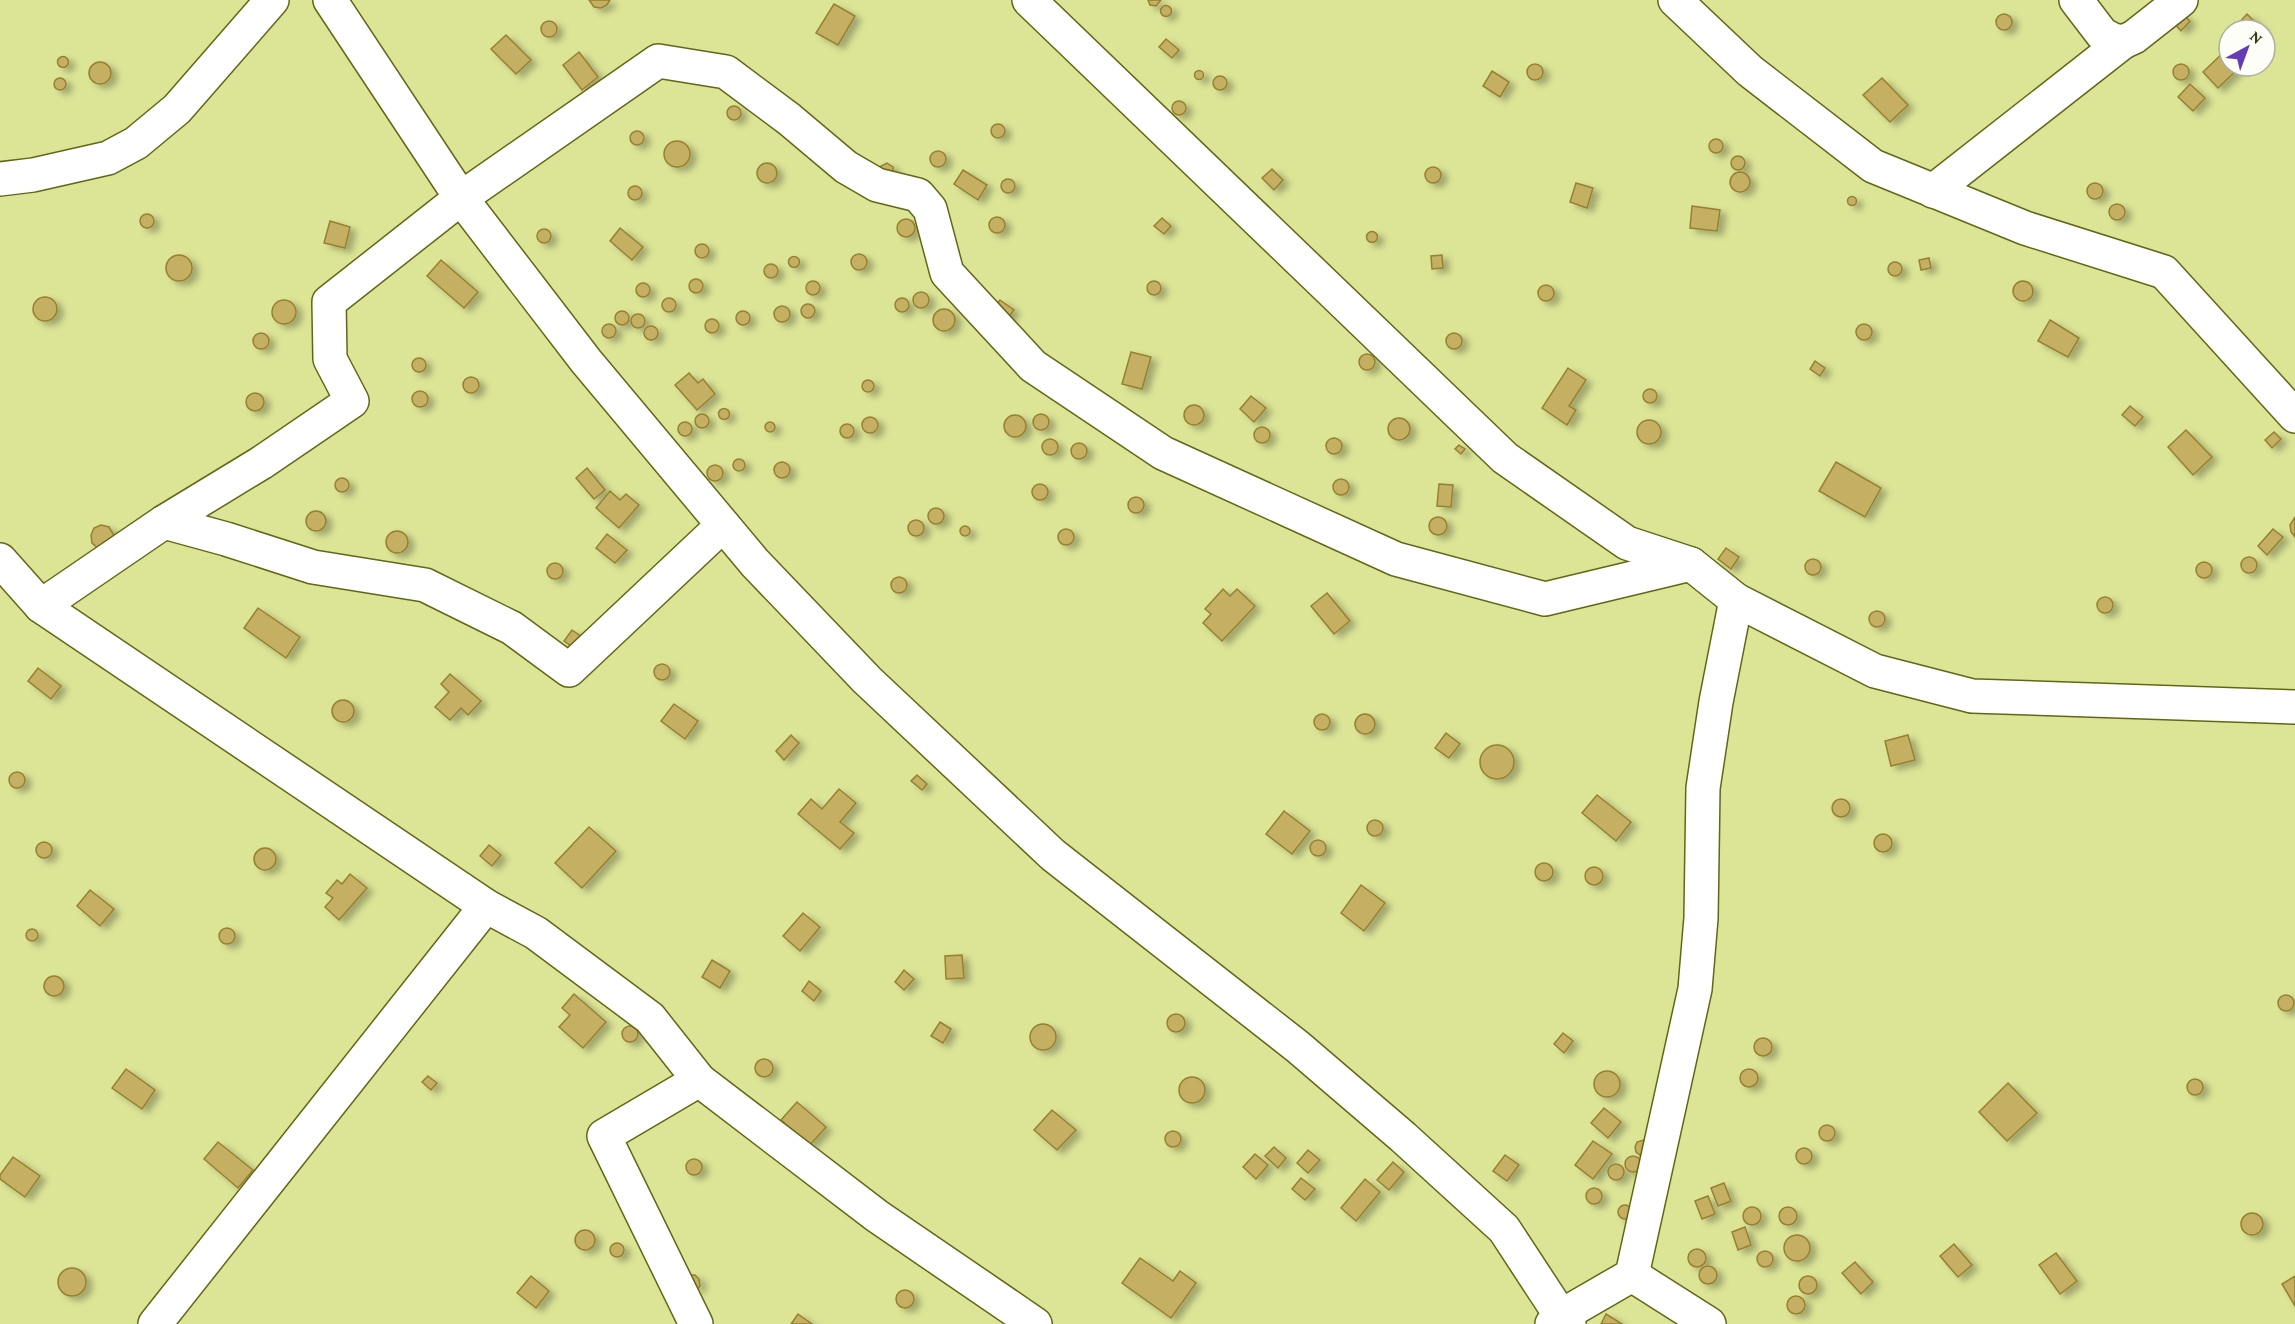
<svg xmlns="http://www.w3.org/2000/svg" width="2295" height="1324" viewBox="0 0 2295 1324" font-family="'Crimson Pro',serif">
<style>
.building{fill:#c5af62;stroke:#968032;stroke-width:1.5;filter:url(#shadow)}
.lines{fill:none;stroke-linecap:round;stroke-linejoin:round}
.minor-casing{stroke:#626716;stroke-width:36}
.minor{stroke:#fff;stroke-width:33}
</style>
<defs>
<filter id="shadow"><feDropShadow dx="6" dy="4" stdDeviation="3" flood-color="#0004"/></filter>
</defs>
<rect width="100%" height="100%" fill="#dce496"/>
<!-- building -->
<g class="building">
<polygon points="589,0 610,0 607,5 601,8 594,7"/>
<polygon points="1148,0 1161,0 1156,6 1150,5"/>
<polygon points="834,4 855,16 838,45 816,33"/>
<circle cx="1166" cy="11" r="5.5"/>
<polygon points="2181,13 2190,21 2181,31 2173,22"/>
<circle cx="2004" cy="22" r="8"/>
<polygon points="2247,14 2263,30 2232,30"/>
<circle cx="549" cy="29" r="8"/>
<polygon points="506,35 531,60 516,74 491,49"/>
<polygon points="1166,39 1179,50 1172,58 1159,47"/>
<polygon points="2229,47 2229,66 2241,66 2218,88 2203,72"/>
<polygon points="579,52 598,77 582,90 563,65"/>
<circle cx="63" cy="62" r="5.5"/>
<circle cx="100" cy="73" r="11"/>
<circle cx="2181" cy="72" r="8"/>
<circle cx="1535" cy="72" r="8"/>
<circle cx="1199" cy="75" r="4.5"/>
<polygon points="1492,71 1509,82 1500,97 1483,86"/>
<circle cx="1220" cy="83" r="7"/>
<circle cx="60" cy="84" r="6"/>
<polygon points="1882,78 1908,105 1890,122 1863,95"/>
<polygon points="2190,84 2205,98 2193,111 2178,97"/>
<circle cx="1179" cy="108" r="7"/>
<circle cx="734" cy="113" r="7"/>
<circle cx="998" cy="131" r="7"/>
<circle cx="637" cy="138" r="7"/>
<circle cx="1716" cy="146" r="7"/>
<circle cx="677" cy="154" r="13"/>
<circle cx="938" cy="159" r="8"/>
<circle cx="1738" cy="163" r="7"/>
<circle cx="767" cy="173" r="10"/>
<polygon points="887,163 893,167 893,174 880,172 881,166"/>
<circle cx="1433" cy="175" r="8"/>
<polygon points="1272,169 1283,180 1274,190 1262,178"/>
<polygon points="963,170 987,185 978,200 954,184"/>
<circle cx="1740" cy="182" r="10"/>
<circle cx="1008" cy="186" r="7"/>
<circle cx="2095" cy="191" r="8"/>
<polygon points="1576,183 1593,188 1587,208 1570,202"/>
<circle cx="635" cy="193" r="7"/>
<circle cx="1852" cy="201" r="4.5"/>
<circle cx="2117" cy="212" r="8"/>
<polygon points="1692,206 1720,210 1717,231 1690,228"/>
<circle cx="147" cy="221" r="7"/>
<circle cx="997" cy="225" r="8"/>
<polygon points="1162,218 1171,226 1164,234 1154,226"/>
<circle cx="906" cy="228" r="9"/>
<polygon points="330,221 350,227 345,248 324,243"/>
<polygon points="620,228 643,247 632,260 610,241"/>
<circle cx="544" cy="236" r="7"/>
<circle cx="1372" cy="237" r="5.5"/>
<circle cx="702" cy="251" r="7"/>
<circle cx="859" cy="262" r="8"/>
<circle cx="179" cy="268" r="13"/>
<polygon points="1442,255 1443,268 1432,269 1431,256"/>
<circle cx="794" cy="262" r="5.5"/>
<polygon points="1929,258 1931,268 1921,270 1919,260"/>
<polygon points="441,260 478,292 464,308 427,276"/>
<circle cx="1895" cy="269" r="7"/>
<circle cx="771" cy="271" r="7"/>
<circle cx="696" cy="286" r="7"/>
<circle cx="813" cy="288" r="7"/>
<circle cx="1154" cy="288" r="7"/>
<circle cx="2023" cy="291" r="10"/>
<circle cx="643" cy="290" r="7"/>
<circle cx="1546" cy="293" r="8"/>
<circle cx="921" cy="300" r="8"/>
<circle cx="45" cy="309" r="12"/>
<circle cx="669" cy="305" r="7"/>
<circle cx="902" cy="305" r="7"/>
<polygon points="1000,300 1014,310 1003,324 989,313"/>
<circle cx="284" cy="312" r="12"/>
<circle cx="808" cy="311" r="7"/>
<circle cx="782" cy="314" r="8"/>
<circle cx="944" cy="320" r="11"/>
<circle cx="743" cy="318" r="7"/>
<circle cx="622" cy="318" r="7"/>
<circle cx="638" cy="321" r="7"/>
<circle cx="712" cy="326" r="7"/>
<polygon points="2050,320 2079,338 2068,357 2038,341"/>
<circle cx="1864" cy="332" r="8"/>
<circle cx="609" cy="331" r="7"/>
<circle cx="651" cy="333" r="7"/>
<circle cx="1454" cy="341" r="8"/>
<circle cx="261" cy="341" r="8"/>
<polygon points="1131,352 1151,357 1142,389 1122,384"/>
<circle cx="1367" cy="362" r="8"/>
<circle cx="419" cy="365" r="7"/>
<polygon points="1815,361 1825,368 1820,376 1810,369"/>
<polygon points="1568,368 1586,380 1569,406 1576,410 1567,425 1542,408"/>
<polygon points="689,373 698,383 703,379 715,394 697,410 675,385"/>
<circle cx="471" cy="385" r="8"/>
<circle cx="868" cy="386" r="6"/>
<circle cx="1650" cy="396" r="7"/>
<circle cx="420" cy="399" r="8"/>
<circle cx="255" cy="402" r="9"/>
<polygon points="1251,396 1266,408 1254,422 1240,409"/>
<circle cx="1194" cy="415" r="10"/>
<polygon points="2130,406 2143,417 2135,426 2122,415"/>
<circle cx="724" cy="414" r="5.5"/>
<circle cx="702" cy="421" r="7"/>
<circle cx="1041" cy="422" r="8"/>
<circle cx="1015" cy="426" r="11"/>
<circle cx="870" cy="425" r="8"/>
<circle cx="1399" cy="429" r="11"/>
<circle cx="1649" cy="432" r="12"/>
<circle cx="770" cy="427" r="5"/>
<circle cx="685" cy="429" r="7"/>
<circle cx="847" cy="431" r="7"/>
<circle cx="1262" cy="435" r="8"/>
<polygon points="2186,430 2212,457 2193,475 2168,447"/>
<polygon points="2274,432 2281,439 2272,448 2265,440"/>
<circle cx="1334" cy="446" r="8"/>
<circle cx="1050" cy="447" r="8"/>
<circle cx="1079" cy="451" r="8"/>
<polygon points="1459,445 1465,449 1461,454 1455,449"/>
<circle cx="739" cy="465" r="6"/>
<circle cx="782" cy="470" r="8"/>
<polygon points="1836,462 1881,488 1865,517 1819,491"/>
<circle cx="715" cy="473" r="8"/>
<polygon points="587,468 605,490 594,499 576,478"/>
<circle cx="342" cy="485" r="7"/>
<circle cx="1341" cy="487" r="8"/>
<circle cx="1040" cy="492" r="8"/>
<polygon points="1439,484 1453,485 1451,507 1437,506"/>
<polygon points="610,491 620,500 626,494 639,505 619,528 596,508"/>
<circle cx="1136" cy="505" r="8"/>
<circle cx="936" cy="516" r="8"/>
<circle cx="316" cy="521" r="10"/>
<polygon points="2295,517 2295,537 2291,532 2290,525"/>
<circle cx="1438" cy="526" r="9"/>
<circle cx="916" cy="528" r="8"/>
<polygon points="101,525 109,527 115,537 98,548 92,543 91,535 94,528"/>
<circle cx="965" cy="531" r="5"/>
<circle cx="1066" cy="537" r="8"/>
<polygon points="2273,529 2283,537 2267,555 2258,546"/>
<circle cx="397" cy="542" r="11"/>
<polygon points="607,534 627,550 615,563 596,548"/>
<polygon points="1726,548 1739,557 1731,569 1718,559"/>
<circle cx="2249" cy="565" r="8"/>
<circle cx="1813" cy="567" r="8"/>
<circle cx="2204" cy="570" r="8"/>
<circle cx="555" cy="571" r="8"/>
<circle cx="899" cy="585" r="8"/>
<polygon points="1223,589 1230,596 1237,589 1255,606 1222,641 1203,623 1211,614 1205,609"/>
<polygon points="1327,593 1350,621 1334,634 1311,606"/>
<circle cx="2105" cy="605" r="8"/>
<polygon points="258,608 300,637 286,658 244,628"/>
<circle cx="1877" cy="619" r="8"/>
<polygon points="572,630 582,637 574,648 564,641"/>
<circle cx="662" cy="672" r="8"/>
<polygon points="38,668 61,686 51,699 28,681"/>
<polygon points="450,674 481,701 468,715 461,708 450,720 435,707 449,692 441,684"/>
<circle cx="343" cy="711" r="11"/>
<polygon points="674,704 698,721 685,739 661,721"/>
<circle cx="1322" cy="722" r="8"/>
<circle cx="1365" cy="724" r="10"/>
<polygon points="1446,733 1460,744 1449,758 1435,748"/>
<polygon points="791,735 799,743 784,760 776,751"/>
<polygon points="1908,735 1915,760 1891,766 1885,741"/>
<circle cx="1497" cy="762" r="17"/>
<circle cx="17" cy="780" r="8"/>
<polygon points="917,775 927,784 922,790 911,781"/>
<polygon points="839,789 856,803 840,822 854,833 840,849 798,814 811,799 822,809"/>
<polygon points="1597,795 1631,822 1616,841 1582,813"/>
<circle cx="1841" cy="808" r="9"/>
<polygon points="1284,811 1310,831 1292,854 1266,834"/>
<circle cx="1375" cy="828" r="8"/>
<polygon points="589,827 616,851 582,888 555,863"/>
<circle cx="1883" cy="843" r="9"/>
<circle cx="1318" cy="848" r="8"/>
<circle cx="44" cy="850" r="8"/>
<polygon points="489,845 501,855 492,866 480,856"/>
<circle cx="265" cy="859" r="11"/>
<circle cx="1544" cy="872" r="9"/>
<circle cx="1594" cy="876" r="9"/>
<polygon points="350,874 367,888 339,920 325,907 333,898 326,893 337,880 342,884"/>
<polygon points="1361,885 1385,903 1364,931 1341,913"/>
<polygon points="90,890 114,909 100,926 77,906"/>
<polygon points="803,913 820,927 800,951 783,936"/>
<circle cx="227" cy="936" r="8"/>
<circle cx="32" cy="935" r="6"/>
<polygon points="962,955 964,978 946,979 945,956"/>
<polygon points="712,960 730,971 720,988 702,977"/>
<polygon points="904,970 914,979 904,990 895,982"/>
<circle cx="54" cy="986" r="10"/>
<polygon points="809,981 821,991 814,1001 802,991"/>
<polygon points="574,994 606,1022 583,1048 559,1027 570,1015 562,1008"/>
<circle cx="2286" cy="1003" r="8"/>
<circle cx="1176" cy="1023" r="9"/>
<polygon points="940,1022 951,1029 943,1043 931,1036"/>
<circle cx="1043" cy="1037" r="13"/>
<circle cx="630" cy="1034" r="8"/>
<polygon points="1563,1033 1573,1041 1564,1053 1554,1044"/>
<circle cx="1763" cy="1047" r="9"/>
<circle cx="764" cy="1068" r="9"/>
<polygon points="126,1069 155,1090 142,1109 112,1088"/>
<circle cx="1749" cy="1078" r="9"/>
<circle cx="1607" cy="1084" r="13"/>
<polygon points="428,1076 437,1083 431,1090 422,1082"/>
<circle cx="1192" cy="1090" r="13"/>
<circle cx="2195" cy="1087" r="8"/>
<polygon points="2008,1083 2037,1113 2007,1141 1979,1112"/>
<polygon points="797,1102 826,1127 810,1145 781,1120"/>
<polygon points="1604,1108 1621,1122 1608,1138 1591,1123"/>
<polygon points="1052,1110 1076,1130 1057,1150 1034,1130"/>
<circle cx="1827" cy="1133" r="8"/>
<circle cx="1173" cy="1139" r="8"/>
<polygon points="1644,1140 1646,1141 1642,1156 1640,1155 1636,1152 1635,1147 1637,1142"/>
<polygon points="1593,1141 1612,1154 1593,1179 1575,1165"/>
<polygon points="218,1142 253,1170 238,1188 204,1159"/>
<polygon points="1274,1147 1286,1158 1278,1168 1265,1156"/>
<circle cx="1804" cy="1156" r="8"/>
<polygon points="1308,1150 1320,1160 1308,1173 1297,1163"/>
<polygon points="1255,1154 1268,1165 1256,1179 1243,1167"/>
<polygon points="1505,1155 1519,1165 1507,1181 1493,1171"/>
<circle cx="1633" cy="1164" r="8"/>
<polygon points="13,1157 40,1176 25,1197 0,1179 0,1175"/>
<circle cx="694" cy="1167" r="8"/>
<polygon points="1393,1162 1404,1172 1389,1190 1377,1180"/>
<circle cx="1616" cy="1172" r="8"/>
<polygon points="1301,1178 1315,1189 1305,1200 1292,1189"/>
<polygon points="1365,1179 1380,1192 1356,1221 1341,1208"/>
<polygon points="1724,1183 1731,1201 1718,1206 1711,1188"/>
<circle cx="1594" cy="1196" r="8"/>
<polygon points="1708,1196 1715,1214 1702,1219 1695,1201"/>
<circle cx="1625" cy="1212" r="7"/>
<circle cx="1752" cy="1216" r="9"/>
<circle cx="1788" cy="1216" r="9"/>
<circle cx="2252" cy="1224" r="11"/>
<polygon points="1745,1227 1751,1245 1738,1250 1732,1232"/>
<circle cx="585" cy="1240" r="10"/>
<circle cx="1797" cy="1248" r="13"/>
<circle cx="617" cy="1250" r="7"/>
<polygon points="1954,1244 1972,1265 1958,1277 1940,1256"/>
<circle cx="1697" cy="1258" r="9"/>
<circle cx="1765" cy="1259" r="8"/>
<polygon points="2056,1253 2077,1281 2060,1294 2039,1265"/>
<polygon points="1140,1258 1173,1281 1180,1271 1196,1283 1171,1318 1122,1283"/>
<polygon points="1855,1262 1873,1282 1861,1294 1842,1273"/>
<circle cx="1708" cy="1275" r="9"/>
<circle cx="72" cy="1282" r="14"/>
<polygon points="690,1275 695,1275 699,1279 700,1286 697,1290"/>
<polygon points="531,1276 549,1291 536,1308 517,1293"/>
<polygon points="2295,1276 2295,1306 2282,1284"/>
<circle cx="1808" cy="1285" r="9"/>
<circle cx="905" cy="1299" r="9"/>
<circle cx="1796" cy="1305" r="9"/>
<polygon points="798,1314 812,1324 791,1324"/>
<polygon points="1606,1314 1622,1324 1601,1324"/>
</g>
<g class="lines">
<defs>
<g id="minor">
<polyline points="330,0 461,198 586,361 755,563 867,680 1053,855 1298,1047 1403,1137 1504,1229 1561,1316 1569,1324"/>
<polyline points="1029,0 1505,458 1627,543 1691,564 1736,600 1875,671 1972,696 2295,707"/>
<polyline points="1675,0 1750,71 1873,166 2025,228 2164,272 2295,416"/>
<polyline points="2076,0 2102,34 2113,40 2123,42 2134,37 2181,0"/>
<polyline points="0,179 33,175 108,158 136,143 177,109 272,0"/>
<polyline points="1933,191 2123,42"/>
<polyline points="164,522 226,539 313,567 425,585 512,628 569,670 723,525"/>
<polyline points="0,560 41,606 486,906 536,933 650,1018 699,1080 877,1216 1035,1324"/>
<polyline points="41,606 164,522 261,463 352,401 330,359 329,302 461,198 658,61 726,72 789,119 846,167 877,185 918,195 930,209 947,273 1033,366 1163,453 1396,559 1545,599 1691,564"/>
<polyline points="1632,1275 1709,1324"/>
<polyline points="155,1324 486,906"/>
<polyline points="696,1324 604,1136 699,1080"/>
<polyline points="1552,1324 1561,1316 1632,1275 1695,989 1701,918 1703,788 1716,702 1736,600"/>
</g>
</defs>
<!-- minor casing -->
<use href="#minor" class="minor-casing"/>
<!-- minor -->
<use href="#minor" class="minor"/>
</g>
<!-- north arrow -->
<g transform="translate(2247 48) rotate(41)"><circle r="28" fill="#fdfef7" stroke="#aeb09f" stroke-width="1.5"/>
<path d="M0-4.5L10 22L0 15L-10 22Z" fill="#643db5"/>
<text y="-9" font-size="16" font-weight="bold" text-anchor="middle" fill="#383b1b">N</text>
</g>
</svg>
